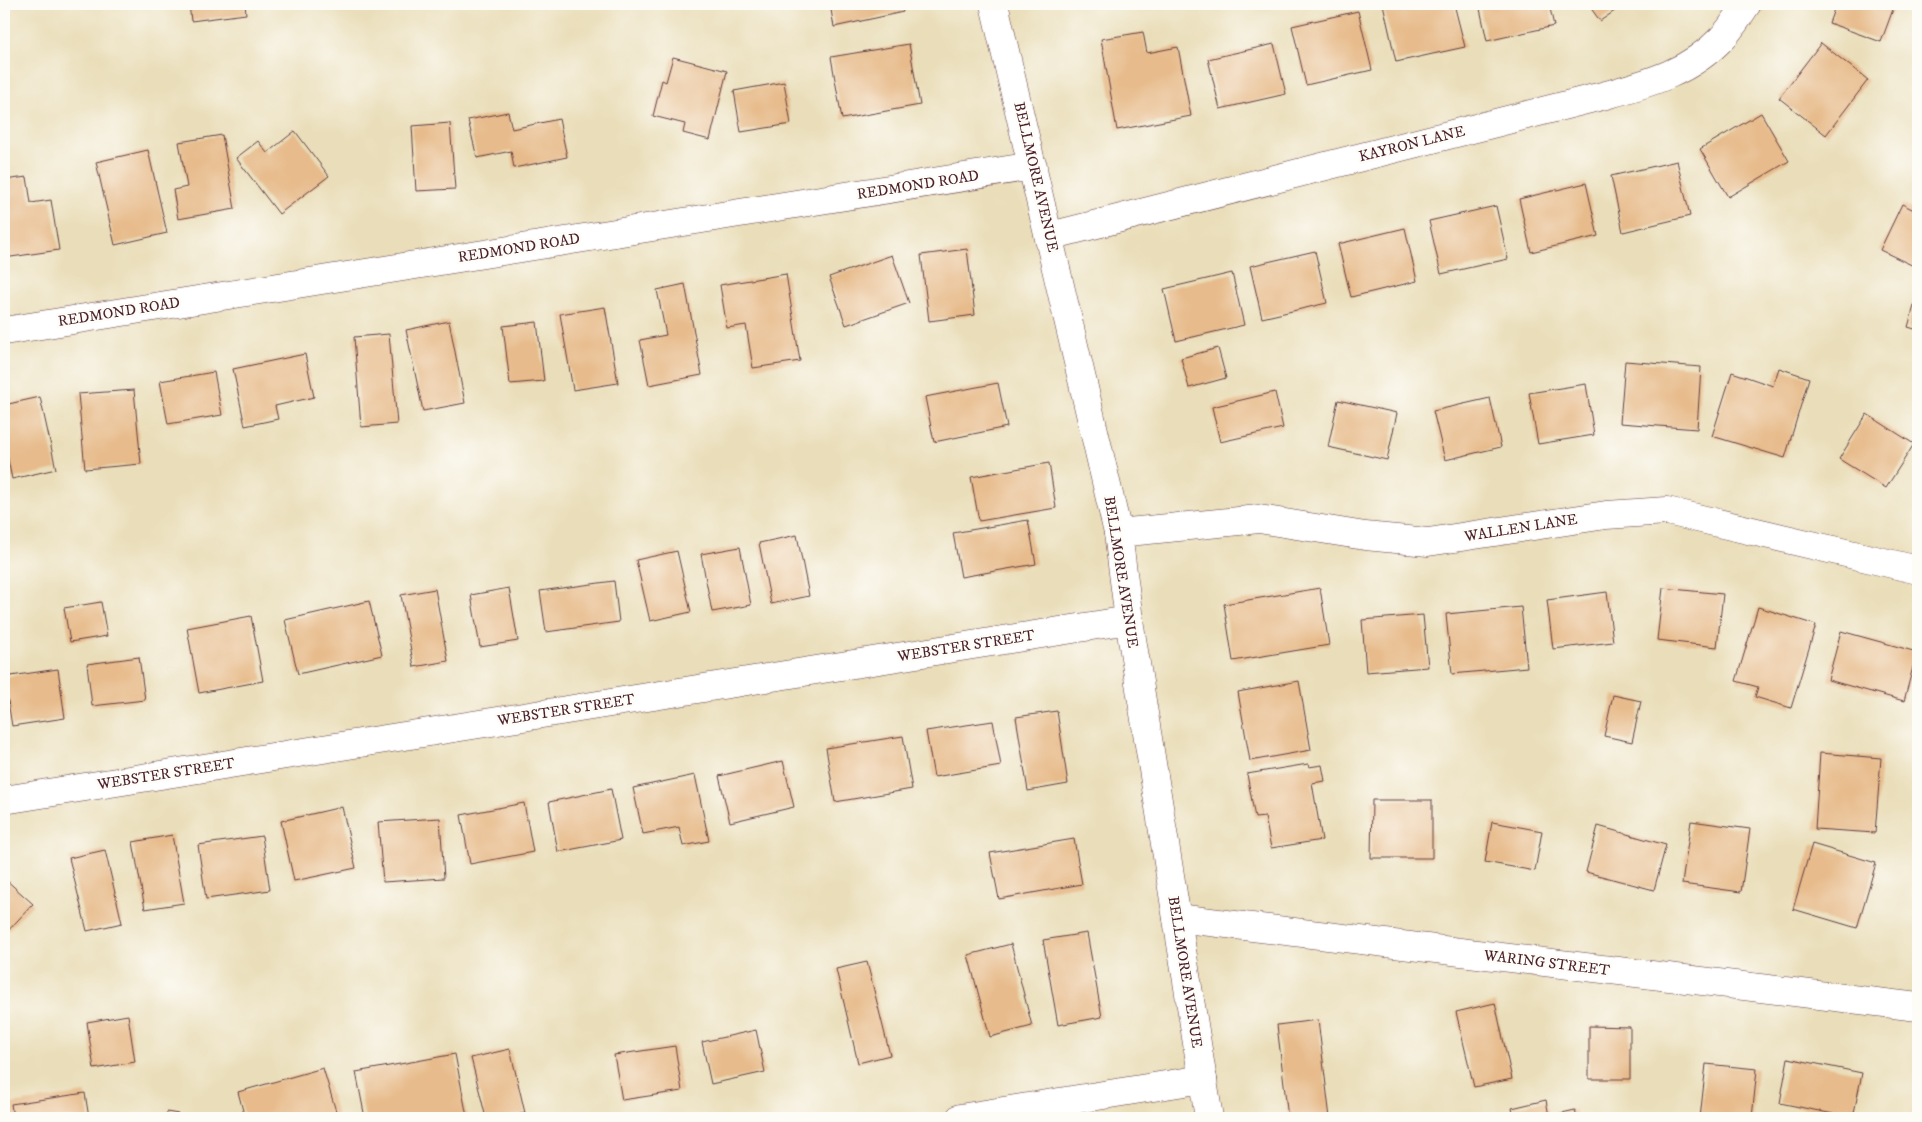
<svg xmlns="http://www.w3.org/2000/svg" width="1922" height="1122" viewBox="0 0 1922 1122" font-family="'IM FELL DW Pica',serif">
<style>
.building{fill:#e7bb8b}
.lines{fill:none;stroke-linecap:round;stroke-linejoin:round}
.minor-casing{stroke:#623c40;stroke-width:29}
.secondary-casing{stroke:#623c40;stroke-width:29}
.minor{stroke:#fff;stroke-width:28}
.secondary{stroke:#fff;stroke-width:28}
.labels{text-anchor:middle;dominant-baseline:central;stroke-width:5;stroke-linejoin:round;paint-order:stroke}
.street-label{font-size:15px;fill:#4a1f2b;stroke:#fdfcf7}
</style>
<rect width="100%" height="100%" fill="#fdfcf7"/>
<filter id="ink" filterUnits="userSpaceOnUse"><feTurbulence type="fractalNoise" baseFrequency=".02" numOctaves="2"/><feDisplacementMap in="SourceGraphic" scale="10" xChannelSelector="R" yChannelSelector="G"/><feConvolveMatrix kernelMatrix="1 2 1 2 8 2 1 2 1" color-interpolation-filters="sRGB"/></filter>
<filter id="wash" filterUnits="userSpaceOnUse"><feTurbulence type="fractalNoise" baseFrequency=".0096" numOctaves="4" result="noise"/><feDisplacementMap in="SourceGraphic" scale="20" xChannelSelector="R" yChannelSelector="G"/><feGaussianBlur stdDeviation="1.12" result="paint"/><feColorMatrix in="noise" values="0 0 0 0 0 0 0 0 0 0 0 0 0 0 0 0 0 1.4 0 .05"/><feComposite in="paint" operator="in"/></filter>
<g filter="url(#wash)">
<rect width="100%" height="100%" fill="#eadeba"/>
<g id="blocks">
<!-- building -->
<g class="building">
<polygon points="189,4 245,4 246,14 191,21"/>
<polygon points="830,4 901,4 903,12 834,27"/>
<polygon points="1383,4 1454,4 1465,47 1396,62"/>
<polygon points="1479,4 1549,4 1554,26 1487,41"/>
<polygon points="1588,4 1625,4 1600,21"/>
<polygon points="1836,4 1895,4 1881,42 1829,23"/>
<polygon points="1358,11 1372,70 1306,85 1292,26"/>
<polygon points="1143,32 1147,53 1178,47 1191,116 1117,130 1101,39"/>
<polygon points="1821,43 1868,80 1826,135 1779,98"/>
<polygon points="909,44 920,105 842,119 831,57"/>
<polygon points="1274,44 1286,94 1220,109 1208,59"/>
<polygon points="673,57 727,71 710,140 683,133 685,124 653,116 662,80 666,82"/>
<polygon points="784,82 791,124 741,132 734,91"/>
<polygon points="508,112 512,129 559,119 567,157 514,168 511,151 477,158 468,120"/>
<polygon points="1761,113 1789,161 1728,197 1700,149"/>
<polygon points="450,123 455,189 416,191 412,126"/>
<polygon points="295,131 329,176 279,214 236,158 258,141 267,153"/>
<polygon points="222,135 235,209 178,219 173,190 187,187 179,142"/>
<polygon points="148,150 167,233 115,245 96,162"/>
<polygon points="1677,161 1690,216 1623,232 1611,176"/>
<polygon points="27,177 31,203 51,200 59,250 4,258 4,180"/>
<polygon points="1586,183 1598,236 1531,252 1519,199"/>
<polygon points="1902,204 1918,212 1918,268 1880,250"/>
<polygon points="1496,206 1508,259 1441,274 1429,221"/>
<polygon points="1405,228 1417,281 1351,297 1338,244"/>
<polygon points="967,249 975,315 929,321 921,255"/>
<polygon points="1315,251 1327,303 1262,318 1250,266"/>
<polygon points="892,255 909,303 846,325 829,277"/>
<polygon points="1232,273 1244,325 1176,341 1164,289"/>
<polygon points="786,274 800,361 753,368 746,325 727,328 720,285"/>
<polygon points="685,284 702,375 649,385 640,340 666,335 657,290"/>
<polygon points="1918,292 1918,330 1908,327"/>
<polygon points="605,307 618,383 573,390 560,314"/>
<polygon points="449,321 465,403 423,411 406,330"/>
<polygon points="537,322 544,381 510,384 503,326"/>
<polygon points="389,334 397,424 361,427 354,337"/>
<polygon points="1218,348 1226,378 1189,388 1181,358"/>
<polygon points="305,354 314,397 275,406 278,419 245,426 233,369"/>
<polygon points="1625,361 1701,367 1697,429 1620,423"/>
<polygon points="1779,368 1809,378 1785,458 1712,436 1732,372 1773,386"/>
<polygon points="214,372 222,415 168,424 160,381"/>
<polygon points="998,383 1007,427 934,442 925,397"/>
<polygon points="1586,384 1594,435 1538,444 1529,393"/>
<polygon points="134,390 141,464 85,469 78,394"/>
<polygon points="1275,392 1283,428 1220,442 1212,407"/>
<polygon points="40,397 56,469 12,479 4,440 4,405"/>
<polygon points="1490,398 1501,447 1445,460 1433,411"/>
<polygon points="1338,400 1397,413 1387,460 1328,447"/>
<polygon points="1867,414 1914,444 1886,488 1839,459"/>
<polygon points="1049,463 1056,508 979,521 971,477"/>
<polygon points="1028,520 1036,564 961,577 953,533"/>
<polygon points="797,535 809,596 771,604 759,543"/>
<polygon points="740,547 751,605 712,612 701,554"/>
<polygon points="677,551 691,612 650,621 636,560"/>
<polygon points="614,581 619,622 546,632 540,591"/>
<polygon points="509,588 518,641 480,647 471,595"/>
<polygon points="1320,588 1329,645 1233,661 1224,604"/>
<polygon points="1663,588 1723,594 1717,647 1657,640"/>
<polygon points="435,589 448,661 414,667 401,595"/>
<polygon points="1607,592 1613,642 1553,649 1547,600"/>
<polygon points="369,601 382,655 298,674 285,620"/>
<polygon points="101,602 107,636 70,642 64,608"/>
<polygon points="1521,607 1527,667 1452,674 1446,614"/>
<polygon points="1758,607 1816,625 1791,708 1755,697 1758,687 1736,681"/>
<polygon points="1423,615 1428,667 1366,672 1362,620"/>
<polygon points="251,616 263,681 199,693 187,628"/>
<polygon points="1841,631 1917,652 1904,701 1828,680"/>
<polygon points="139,657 145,700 92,706 87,664"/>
<polygon points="58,669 65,718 12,726 4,677"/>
<polygon points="1299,681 1311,750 1250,761 1238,692"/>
<polygon points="1613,695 1641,701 1632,742 1604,736"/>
<polygon points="1057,711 1068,784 1028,791 1016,717"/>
<polygon points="993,721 1001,766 934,777 926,731"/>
<polygon points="903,736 912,789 835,802 826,748"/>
<polygon points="1820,753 1881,758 1875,833 1815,829"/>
<polygon points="783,761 794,807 730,822 719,776"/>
<polygon points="1308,764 1309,767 1322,765 1325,781 1312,783 1322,840 1271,848 1265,817 1255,818 1247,774"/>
<polygon points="695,775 709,841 683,846 679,827 643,834 633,788"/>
<polygon points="611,789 621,840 558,852 549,802"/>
<polygon points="1372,800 1432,800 1432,858 1371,858"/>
<polygon points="524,803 533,852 470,864 461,815"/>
<polygon points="342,807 356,868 294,881 281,821"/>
<polygon points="440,818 444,878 383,882 378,822"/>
<polygon points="1691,821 1750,829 1741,892 1682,884"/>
<polygon points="1492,822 1542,831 1535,871 1485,862"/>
<polygon points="1598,826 1666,845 1654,890 1586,872"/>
<polygon points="172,835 184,903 145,909 133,842"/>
<polygon points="262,836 270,890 206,899 198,845"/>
<polygon points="1074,839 1082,884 999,899 990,853"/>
<polygon points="1812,844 1876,863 1857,928 1793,909"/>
<polygon points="105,850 122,923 87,931 69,858"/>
<polygon points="4,878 33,904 4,935"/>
<polygon points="1087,933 1102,1017 1058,1025 1043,940"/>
<polygon points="1011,944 1032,1026 990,1037 968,955"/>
<polygon points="867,962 890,1055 858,1063 836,969"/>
<polygon points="1495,1003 1512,1079 1474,1087 1456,1012"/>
<polygon points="128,1015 135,1062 94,1069 87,1022"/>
<polygon points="1318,1020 1330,1118 1288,1118 1277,1025"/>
<polygon points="1589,1026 1630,1027 1630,1079 1589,1079"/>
<polygon points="756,1030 765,1072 711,1084 702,1042"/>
<polygon points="675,1046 682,1091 622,1100 614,1055"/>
<polygon points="510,1049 525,1113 504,1118 486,1118 471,1058"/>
<polygon points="455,1054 467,1117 458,1118 365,1118 356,1072"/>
<polygon points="1788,1058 1862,1073 1853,1118 1780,1103"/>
<polygon points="1706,1064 1757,1069 1752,1118 1700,1118"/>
<polygon points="323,1068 338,1118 245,1118 238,1092"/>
<polygon points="85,1093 89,1118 13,1118 11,1104"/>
<polygon points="1546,1100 1549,1116 1575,1110 1577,1118 1514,1118 1512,1108"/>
<polygon points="167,1112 194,1117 194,1118 166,1118"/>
</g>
</g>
</g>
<g filter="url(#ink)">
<use href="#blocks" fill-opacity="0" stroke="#623c40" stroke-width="1"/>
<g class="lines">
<defs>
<g id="minor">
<path d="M1050 236 1606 95C1649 83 1690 72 1722 38 1732 28 1739 15 1747 4"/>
<polyline points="4,331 1033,166"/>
<polyline points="1118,533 1259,519 1365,536 1428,542 1606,515 1667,511 1918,570"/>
<polyline points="4,800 1129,620"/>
<polyline points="1177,918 1918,1007"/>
<polyline points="960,1118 1203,1079"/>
</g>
<polyline id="secondary" points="994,4 1118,533 1129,620 1209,1118"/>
</defs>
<!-- minor casing -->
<use href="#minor" class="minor-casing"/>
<!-- secondary casing -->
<use href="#secondary" class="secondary-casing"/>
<!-- minor -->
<use href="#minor" class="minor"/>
<!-- secondary -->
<use href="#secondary" class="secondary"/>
</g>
</g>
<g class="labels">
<!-- street labels -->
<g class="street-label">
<text transform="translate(1412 144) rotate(-14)">KAYRON LANE</text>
<text transform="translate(1036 177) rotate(77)">BELLMORE AVENUE</text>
<text transform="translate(918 185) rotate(-9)">REDMOND ROAD</text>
<text transform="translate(519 248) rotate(-9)">REDMOND ROAD</text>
<text transform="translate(119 312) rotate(-9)">REDMOND ROAD</text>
<text transform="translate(1521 528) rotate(-9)">WALLEN LANE</text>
<text transform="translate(1121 572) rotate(81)">BELLMORE AVENUE</text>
<text transform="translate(966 646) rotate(-9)">WEBSTER STREET</text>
<text transform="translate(566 710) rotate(-9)">WEBSTER STREET</text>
<text transform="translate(166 774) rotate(-9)">WEBSTER STREET</text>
<text transform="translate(1547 963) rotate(7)">WARING STREET</text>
<text transform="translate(1185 972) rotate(81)">BELLMORE AVENUE</text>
</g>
</g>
<!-- margin -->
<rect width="1922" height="1122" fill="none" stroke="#fdfcf7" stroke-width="20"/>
</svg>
